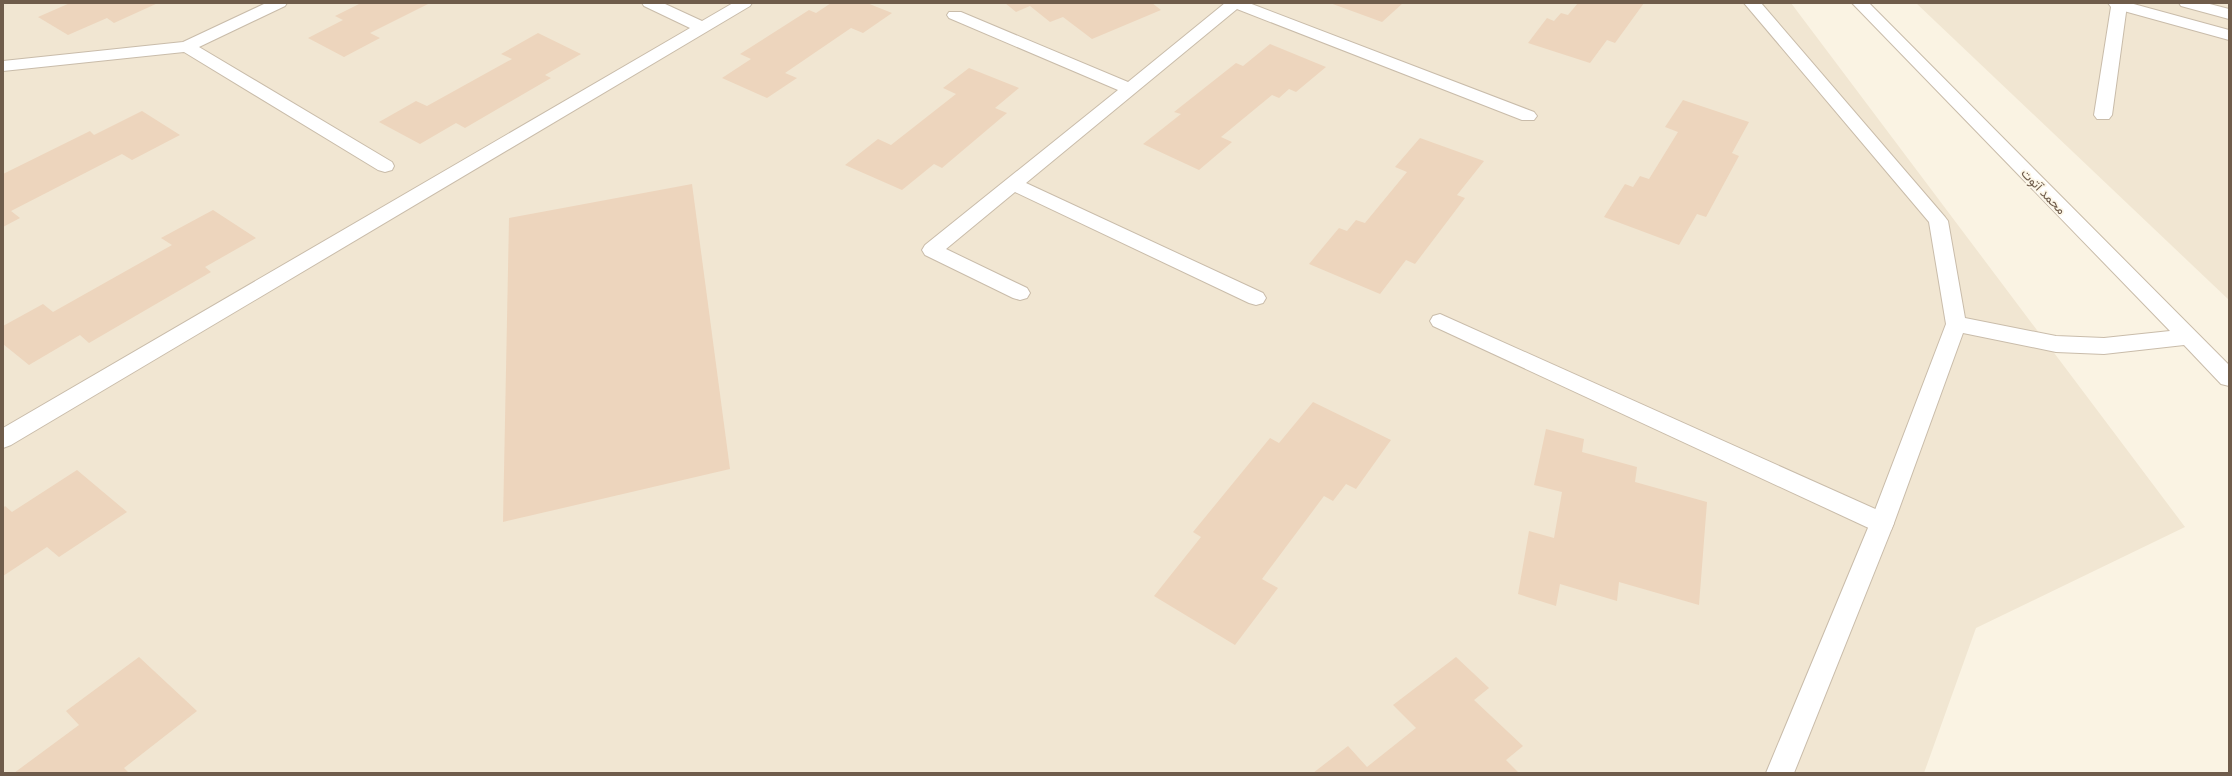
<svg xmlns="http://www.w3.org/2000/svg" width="2232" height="776" viewBox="0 0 2232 776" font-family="Ubuntu,Vazirmatn,sans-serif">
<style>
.residential{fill:#f1e6d2}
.building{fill:#edd5bd}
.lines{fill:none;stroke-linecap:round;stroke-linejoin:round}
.service-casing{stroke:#c9bcaa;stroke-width:2}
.minor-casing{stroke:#c9bcaa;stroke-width:2}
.tertiary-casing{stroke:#c9bcaa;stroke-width:2}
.service{fill:#fff;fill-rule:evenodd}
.minor{fill:#fff;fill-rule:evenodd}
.tertiary{fill:#fff;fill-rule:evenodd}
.labels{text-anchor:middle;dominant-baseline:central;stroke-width:3.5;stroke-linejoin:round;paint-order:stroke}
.street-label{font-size:13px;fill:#6f5c4b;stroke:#fdf7e8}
</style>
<rect width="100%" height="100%" fill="#faf3e3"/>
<!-- residential -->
<g class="residential">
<polygon points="3,3 1791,3 2185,527 1976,628 1924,773 3,773"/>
<polygon points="1916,3 2229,3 2229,300"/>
</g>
<!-- building -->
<g class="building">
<polygon points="70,3 86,4 158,3 114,23 107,18 68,35 38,17"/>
<polygon points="361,3 430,3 370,33 380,38 344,57 308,38 343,20 335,16"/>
<polygon points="831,3 867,3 892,13 863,33 851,28 785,73 797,78 767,98 722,78 751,59 740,54 809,10 816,13"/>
<polygon points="1005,3 1152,3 1161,10 1092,39 1063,17 1050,22 1030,6 1016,12"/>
<polygon points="1330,3 1403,3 1382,22"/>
<polygon points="1578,3 1644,3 1615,43 1607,40 1590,63 1528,43 1547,18 1554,21 1561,13 1568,15"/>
<polygon points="538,33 581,54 545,75 551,78 465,128 456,123 420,144 379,122 416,101 427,106 512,59 501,54"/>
<polygon points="1270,44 1326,67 1296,92 1289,89 1279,98 1272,95 1221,137 1232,142 1199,170 1143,144 1181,114 1174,112 1236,63 1243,66"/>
<polygon points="969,68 1019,88 995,108 1007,113 942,168 934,164 902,190 845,165 878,139 891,145 956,94 943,88"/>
<polygon points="1683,100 1749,122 1732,153 1739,156 1706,217 1697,214 1679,245 1604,217 1625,184 1633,187 1640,176 1649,179 1678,132 1665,127"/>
<polygon points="142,111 180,135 132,160 122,154 11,211 20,218 3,227 3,174 90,131 94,135"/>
<polygon points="1420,138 1484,161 1457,195 1465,198 1415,264 1406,260 1380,294 1309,264 1339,228 1347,231 1356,220 1365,223 1407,172 1395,167"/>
<polygon points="692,184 730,469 503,522 509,218"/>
<polygon points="213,210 256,238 205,267 211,272 89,343 80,335 29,365 3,344 3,326 43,304 53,312 172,245 161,238"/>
<polygon points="1313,402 1391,440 1356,489 1346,484 1333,501 1324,496 1262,579 1278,588 1235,645 1154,596 1201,537 1193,532 1270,438 1279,443"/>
<polygon points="1546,429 1584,439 1582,452 1637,467 1635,482 1707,502 1699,605 1619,582 1617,601 1560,584 1556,606 1518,594 1529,531 1554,538 1562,492 1534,485"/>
<polygon points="77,470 127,512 59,557 47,547 3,576 3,508 5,506 12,512"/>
<polygon points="139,657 197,711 124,768 129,773 14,773 79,725 66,711"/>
<polygon points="1456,657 1489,688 1474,700 1523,746 1506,760 1519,773 1313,773 1348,746 1367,767 1416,728 1393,705"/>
</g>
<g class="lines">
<defs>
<g id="service">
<polygon points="2112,3 2130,3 2229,30 2229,40 2113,8 2111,5"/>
<polygon points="2179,3 2206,3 2229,9 2229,19 2181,6"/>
</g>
<g id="minor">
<polygon points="266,3 287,3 285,6 199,47 392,162 394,166 392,170 385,172 378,170 184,52 3,71 3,61 183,42"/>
<polygon points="642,3 663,3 702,21 733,3 752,3 750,6 11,445 3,448 3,428 690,28 644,6"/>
<polygon points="1225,3 1249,3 1534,112 1537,116 1534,120 1522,120 1237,9 1026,183 1263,293 1266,298 1263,303 1256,305 1249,303 1015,192 946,249 1027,288 1030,293 1027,298 1020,300 1013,298 925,255 922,250 925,245 1118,90 949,18 947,15 949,12 961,12 1128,82"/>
<polygon points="2108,3 2126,3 2127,5 2112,115 2109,119 2097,119 2094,115 2111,7"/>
<polygon points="1440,314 1891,516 1894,523 1891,530 1882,533 1873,530 1433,326 1430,321 1433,316"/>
</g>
<polygon id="tertiary" points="1744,3 1761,3 1945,217 1948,221 1965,318 2056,336 2104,338 2170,331 1852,3 1869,3 2229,365 2229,386 2221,384 2184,345 2104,354 2056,352 1963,333 1894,523 1794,773 1766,773 1870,523 1946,324 1929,222"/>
</defs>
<!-- service casing -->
<use href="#service" class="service-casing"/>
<!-- minor casing -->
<use href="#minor" class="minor-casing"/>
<!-- tertiary casing -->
<use href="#tertiary" class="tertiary-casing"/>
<!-- service -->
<use href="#service" class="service"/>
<!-- minor -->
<use href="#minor" class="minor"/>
<!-- tertiary -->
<use href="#tertiary" class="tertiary"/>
</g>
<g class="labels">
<!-- street labels -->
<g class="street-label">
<text transform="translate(2044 191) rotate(46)">محمد آتوت</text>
</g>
</g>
<!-- border -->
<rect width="2232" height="776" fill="none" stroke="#6f5c4b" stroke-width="8"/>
</svg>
